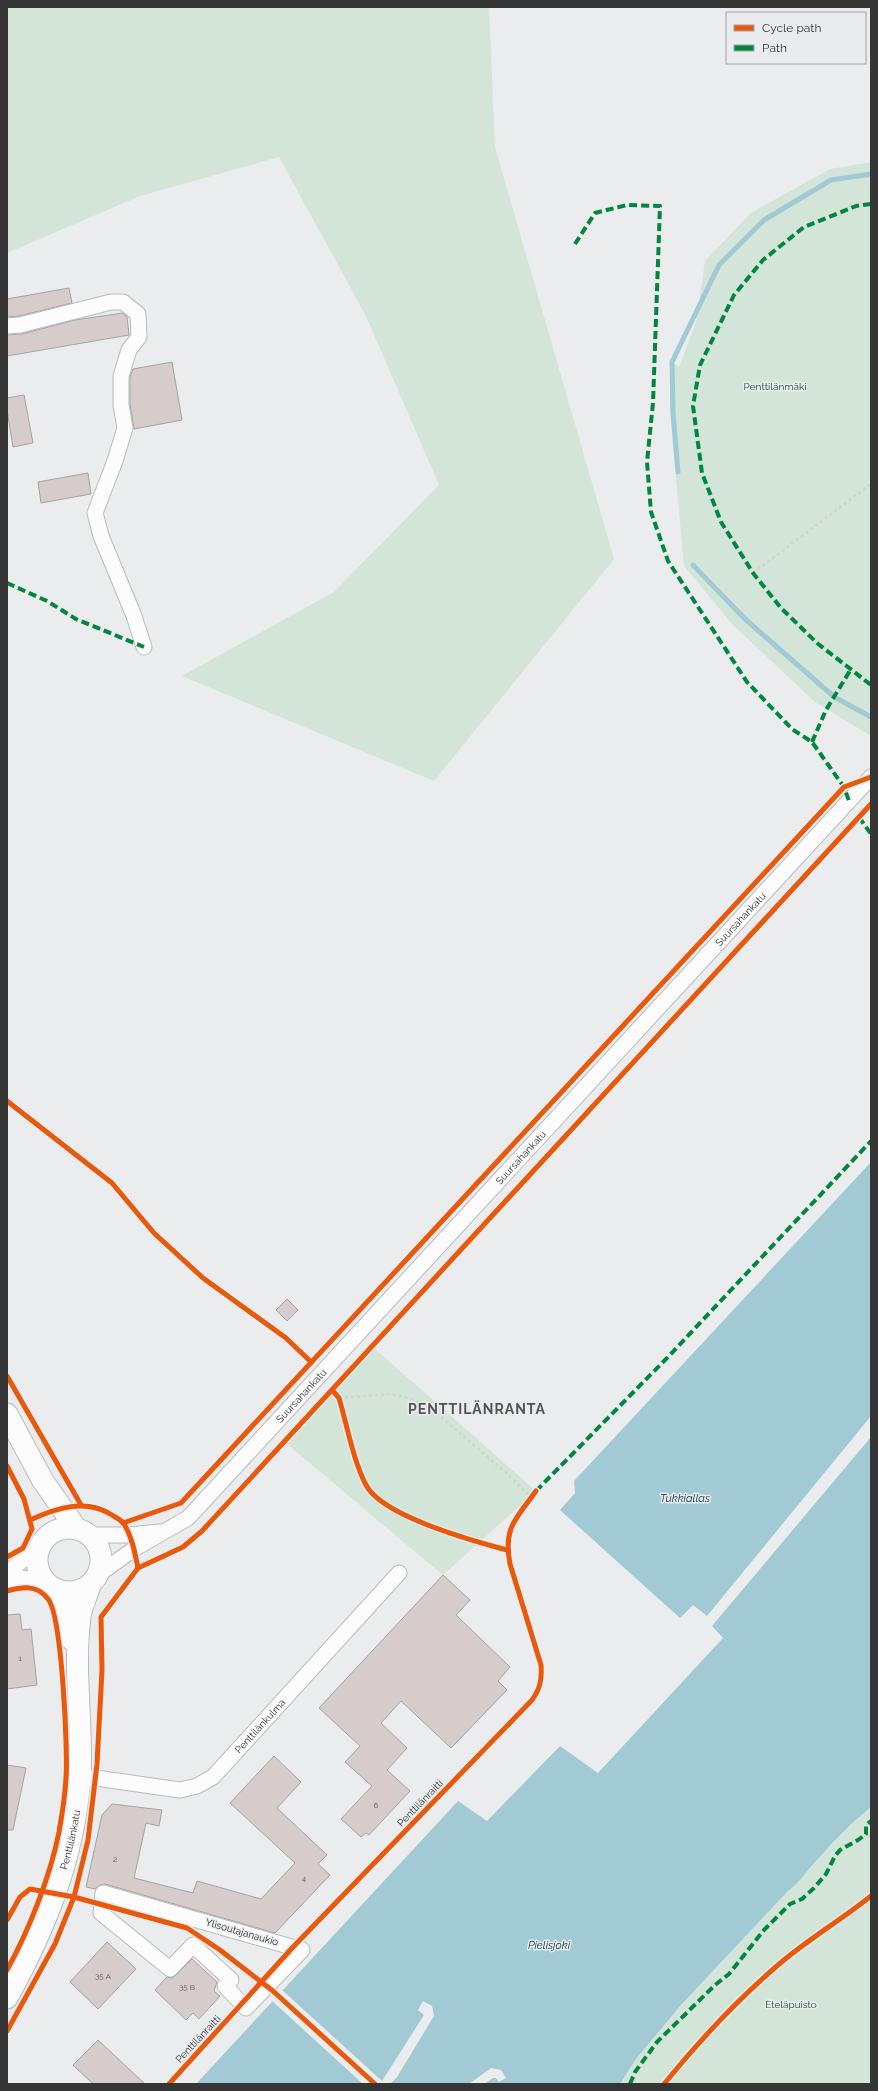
<svg xmlns="http://www.w3.org/2000/svg" width="878" height="2091" viewBox="0 0 878 2091" font-family="Raleway,sans-serif">
<style>
.green{fill:#d2e5d8}
.water{fill:#a1cad5}
.pier{fill:#ebeced}
.lines{fill:none;stroke-linecap:round;stroke-linejoin:round}
.stream{stroke:#a1cad5;stroke-width:5}
.building{fill:#d6cccc;stroke:#a4a3a4}
.street-casing{stroke:#babbbc;stroke-width:17}
.secondary-casing{stroke:#babbbc;stroke-width:23}
.path{stroke:#d3d3d4;stroke-width:2.5;stroke-dasharray:3 3;stroke-linecap:butt}
.street{stroke:#fcfcfc;stroke-width:15}
.secondary{stroke:#fcfcfc;stroke-width:21}
.quiet{stroke:#00873e;stroke-width:4;stroke-dasharray:8 4;stroke-linecap:butt}
.cycleway-casing{stroke:#eaebee;stroke-width:8}
.cycleway{stroke:#e8590c;stroke-width:5}
.labels{text-anchor:middle;dominant-baseline:central;stroke-width:3;stroke-linejoin:round;paint-order:stroke}
.number-label{font-size:8px;fill:#5d5b5c}
.park-label{font-size:10px;fill:#14582f;stroke:#eaebee}
.street-label{font-size:10px;fill:#353536;stroke:#eaebee}
.water-label{font-size:11px;font-style:italic;fill:#003844;stroke:#eaebee}
.district-label{font-size:14px;font-weight:bold;letter-spacing:1px;fill:#545457;stroke:#eaebee}
</style>
<rect width="100%" height="100%" fill="#ebeced"/>
<!-- green -->
<g class="green">
<polygon points="7,7 489,7 495,147 614,559 434,781 182,676 334,592 439,485 366,316 279,157 140,196 7,253"/>
<polygon points="871,162 871,736 815,702 732,624 684,566 670,412 670,361 679,367 696,322 705,261 751,213 830,169"/>
<polygon points="374,1348 536,1491 443,1575 287,1444"/>
<path d="M871 1807V2084H620L636 2059 681 2005 787 1892C799 1883 806 1872 816 1861 833 1842 851 1823 871 1807Z"/>
</g>
<!-- water -->
<g class="water">
<polygon points="871,1162 871,1416 707,1616 693,1605 680,1618 560,1510 575,1493 574,1481"/>
<path d="M871 1437V1807C851 1823 833 1842 816 1861 806 1872 799 1883 787 1892L681 2005 636 2059 620 2084H196L458 1801 487 1821 560 1746 598 1773 723 1638 712 1626Z"/>
</g>
<!-- pier -->
<g class="pier">
<polygon points="281,1989 382,2081 424,2015 418,2010 423,2001 432,2006 434,2016 397,2077 390,2084 363,2084 271,2000"/>
<polygon points="491,2068 501,2070 506,2078 499,2082 496,2078 493,2078 484,2084 469,2084"/>
</g>
<g class="lines">
<!-- stream -->
<g class="stream">
<polyline points="678,472 673,412 672,362 719,265 764,220 831,180 871,174"/>
<polyline points="693,565 745,619 832,695"/>
<polyline points="836,698 871,717"/>
</g>
</g>
<!-- building -->
<g class="building">
<polygon points="69,288 72,303 19,316 7,317 7,299"/>
<polygon points="123,313 127,317 129,335 7,356 7,335 22,334 75,320"/>
<polygon points="172,362 182,420 134,429 130,404 130,377 133,369"/>
<polygon points="24,395 33,443 13,447 7,410 7,398"/>
<polygon points="88,473 91,494 41,503 38,482"/>
<polygon points="287,1299 298,1310 287,1321 276,1310"/>
<polygon points="443,1575 470,1600 456,1615 510,1667 498,1681 507,1690 451,1748 401,1701 381,1723 407,1748 387,1770 410,1791 369,1835 366,1833 361,1837 341,1819 372,1786 345,1762 360,1746 319,1708"/>
<polygon points="20,1614 22,1630 31,1629 37,1685 7,1689 7,1615"/>
<polygon points="274,1756 301,1782 277,1808 327,1855 318,1864 330,1875 275,1933 105,1884 100,1885 95,1889 86,1887 102,1815 112,1804 162,1810 159,1826 146,1823 134,1878 193,1893 197,1881 261,1899 295,1863 230,1803"/>
<polygon points="7,1765 26,1768 13,1830 7,1830"/>
<polygon points="107,1942 136,1969 98,2009 70,1982"/>
<polygon points="192,1959 217,1982 214,1991 220,1996 199,2019 193,2013 186,2020 155,1990 167,1977 172,1978 176,1975"/>
<polygon points="98,2040 145,2084 93,2084 73,2065"/>
</g>
<g class="lines">
<defs>
<g id="street">
<polyline points="7,326 20,325 111,302 123,302 138,314 139,337 129,350 121,376 121,405 125,428 115,461 95,513 101,536 134,616 144,647"/>
<polyline points="90,1535 129,1535 160,1532"/>
<polyline points="7,1573 40,1546"/>
<path id="s1" d="M99 1574 134 1549 188 1518 871 777"/>
<polyline points="7,1580 21,1578 44,1581"/>
<path id="s2" d="M80 1778H96L180 1790 197 1786 213 1777 399 1573"/>
<polygon points="103,1893 302,1950 246,2008 225,1986 231,1980 193,1945 170,1969 101,1913"/>
</g>
<g id="secondary">
<polyline points="7,1414 43,1481 76,1528"/>
<circle cx="69" cy="1560" r="32"/>
<polyline points="55,1590 68,1616 72,1640"/>
<path id="s3" d="M7 1998C45 1929 74 1858 80 1778 83 1725 73 1671 80 1617 81 1607 87 1596 90 1585"/>
</g>
</defs>
<!-- street casing -->
<use href="#street" class="street-casing"/>
<!-- secondary casing -->
<use href="#secondary" class="secondary-casing"/>
<!-- path -->
<g class="path">
<polyline points="753,573 871,484"/>
<polyline points="339,1398 390,1394 413,1399 434,1411 504,1471 532,1498"/>
<polyline points="862,1837 871,1836"/>
</g>
<!-- street -->
<use href="#street" class="street"/>
<!-- secondary -->
<use href="#secondary" class="secondary"/>
<!-- quiet -->
<g class="quiet">
<polyline points="871,204 856,206 804,227 763,260 734,295 700,365 693,406 702,473 721,522 753,573 781,608 817,643 871,685"/>
<polyline points="575,244 595,213 627,205 660,206 653,403 647,462 651,512 668,561 747,682 792,729 812,742 844,787 849,801"/>
<polyline points="7,583 47,601 76,619 144,647"/>
<polyline points="812,742 826,710 851,669"/>
<polyline points="859,817 871,834"/>
<polyline points="536,1491 668,1357 871,1141"/>
<polyline points="630,2084 635,2072 657,2042 715,1985 729,1974 764,1930 790,1904 802,1899 814,1888 826,1874 835,1856 840,1850 858,1840 866,1834 866,1825 871,1821"/>
</g>
<defs>
<g id="cycleway">
<polyline points="7,1101 112,1183 154,1233 203,1278 286,1338 311,1362"/>
<polyline points="7,1376 81,1505"/>
<path d="M332 1390 339 1398C347 1425 353 1460 366 1485 382 1516 473 1541 507 1550"/>
<polyline points="7,1466 24,1499 32,1529 23,1548 7,1557"/>
<path d="M30 1520C56 1508 86 1498 112 1515 116 1518 122 1520 124 1524 132 1537 135 1553 138 1568"/>
<polyline points="123,1523 181,1503 844,787 871,777"/>
<path d="M7 1591C22 1587 37 1584 48 1599 62 1616 68 1751 66 1778 65 1796 62 1815 59 1832 50 1877 29 1930 7 1970"/>
<polyline points="7,1920 20,1897 30,1889 74,1897 187,1928 220,1950 273,1991 375,2084"/>
<polyline points="7,2031 55,1944 74,1897 88,1840 97,1764 102,1670 101,1617 138,1568 183,1547 202,1531 871,804"/>
<path d="M169 2084 293 1947 532 1700C540 1689 542 1680 541 1665L510 1564C503 1527 516 1519 536 1491"/>
<path d="M664 2084C699 2041 736 2001 778 1965 807 1940 841 1920 871 1896"/>
</g>
</defs>
<!-- cycleway casing -->
<use href="#cycleway" class="cycleway-casing"/>
<!-- cycleway -->
<use href="#cycleway" class="cycleway"/>
</g>
<g class="labels">
<!-- number labels -->
<g class="number-label">
<text x="20" y="1658">1</text>
<text x="376" y="1805">6</text>
<text x="115" y="1859">2</text>
<text x="304" y="1878">4</text>
<text x="103" y="1976">35 A</text>
<text x="187" y="1987">35 B</text>
</g>
<!-- park labels -->
<g class="park-label">
<text x="775" y="386">Penttilänmäki</text>
<text x="791" y="2004">Eteläpuisto</text>
</g>
<!-- street labels -->
<g class="street-label">
<text stroke="none"><textPath href="#s1" startOffset="920">Suursahankatu</textPath></text>
<text stroke="none"><textPath href="#s1" startOffset="596">Suursahankatu</textPath></text>
<text stroke="none"><textPath href="#s1" startOffset="272">Suursahankatu</textPath></text>
<text stroke="none"><textPath href="#s2" startOffset="206">Penttilänkulma</textPath></text>
<text transform="translate(420 1803) rotate(-46)">Penttilänraitti</text>
<text stroke="none"><textPath href="#s3" startOffset="171">Penttilänkatu</textPath></text>
<text transform="translate(242 1932) rotate(16)">Ylisoutajanaukio</text>
<text transform="translate(198 2039) rotate(-47)">Penttilänraitti</text>
</g>
<!-- water labels -->
<g class="water-label">
<text x="685" y="1498">Tukkiallas</text>
<text x="549" y="1945">Pielisjoki</text>
</g>
<!-- district labels -->
<g class="district-label">
<text x="477" y="1409">PENTTILÄNRANTA</text>
</g>
</g>
<!-- border -->
<rect width="878" height="2091" fill="none" stroke="#353536" stroke-width="16"/>
<!-- legend -->
<rect x="726" y="12" width="140" height="52" fill="#eaebee" stroke="#a2a2a4"/>
<rect x="734" y="25" width="20" height="6" fill="#e8590c" stroke="#a2a2a4"/>
<text x="762" y="32" font-size="12" fill="#353536">Cycle path</text>
<rect x="734" y="45" width="20" height="6" fill="#00873e" stroke="#a2a2a4"/>
<text x="762" y="52" font-size="12" fill="#353536">Path</text>
</svg>
